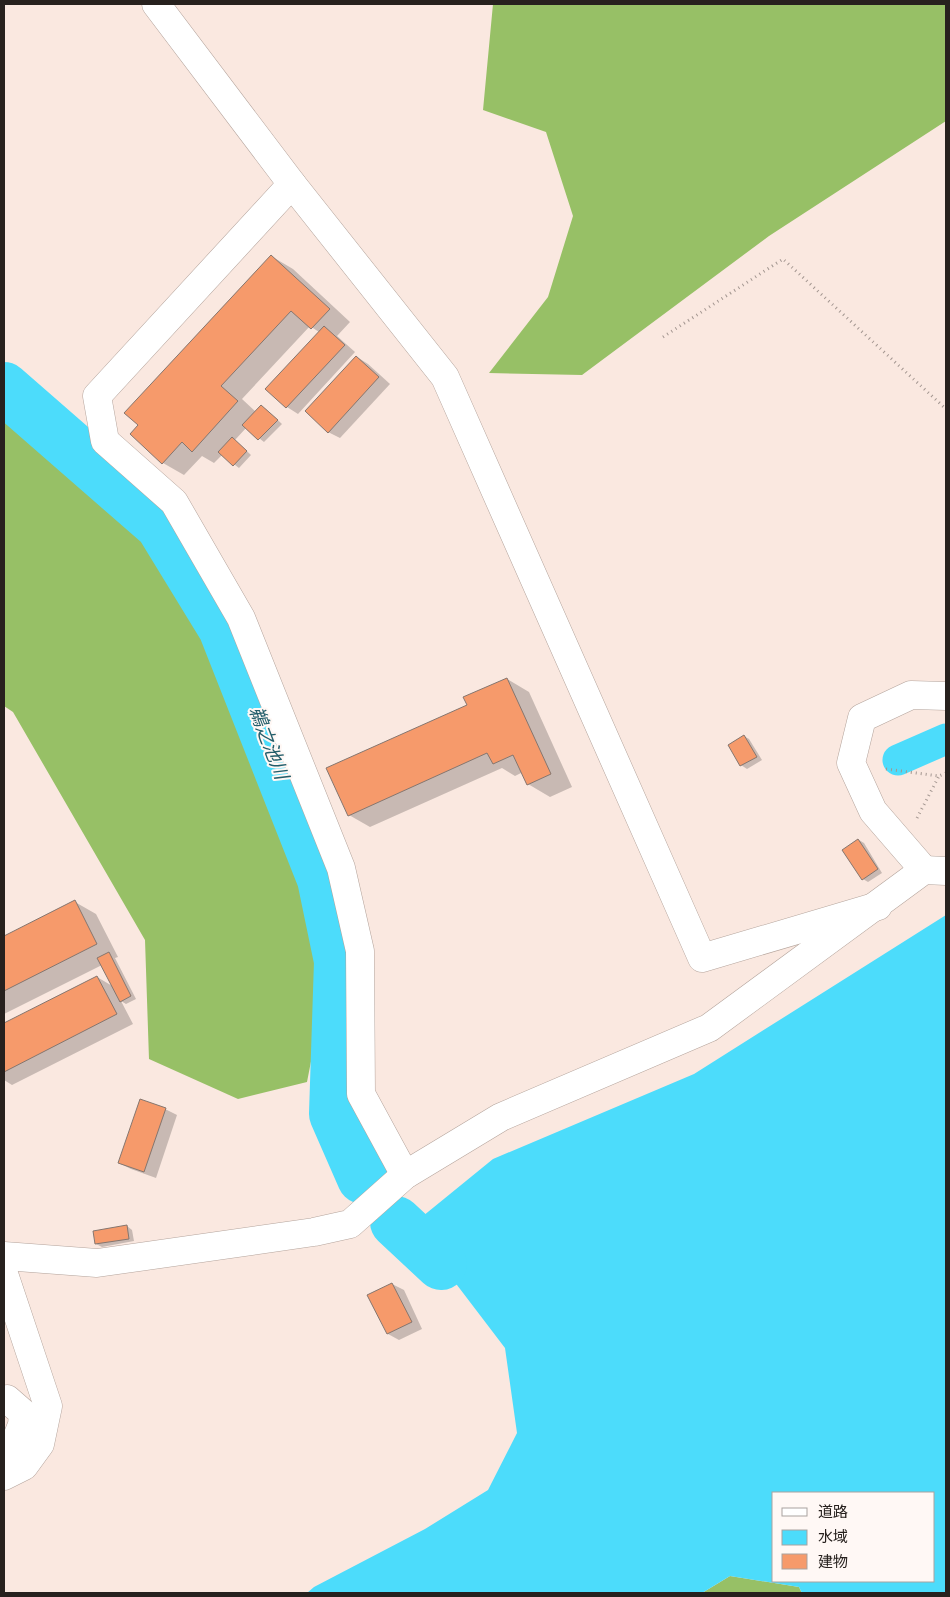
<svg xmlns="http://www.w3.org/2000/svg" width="950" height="1597" viewBox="0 0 950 1597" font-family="Bitter,'Noto Sans JP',serif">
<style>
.forest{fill:#97c066}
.water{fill:#4cdcfb;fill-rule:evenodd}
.shadow{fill:#0003}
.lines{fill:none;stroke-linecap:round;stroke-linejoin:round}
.canal{stroke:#4cdcfb;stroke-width:31}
.river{stroke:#4cdcfb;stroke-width:52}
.building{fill:#f69a6b;stroke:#85766f}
.minor-casing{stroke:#b4a49c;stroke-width:29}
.path{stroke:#a39690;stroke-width:3;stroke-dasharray:1 4;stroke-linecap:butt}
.minor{stroke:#fff;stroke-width:28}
.labels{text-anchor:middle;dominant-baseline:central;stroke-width:4;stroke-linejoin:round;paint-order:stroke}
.water-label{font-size:19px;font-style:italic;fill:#245e6b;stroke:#fff8f5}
</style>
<rect width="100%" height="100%" fill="#fae8e0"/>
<!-- forest -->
<g class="forest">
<polygon points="493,4 946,4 946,121 769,236 582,375 489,373 548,297 573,216 546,132 483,110"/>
<polygon points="4,406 60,454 151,539 211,640 303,876 329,969 307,1082 238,1099 149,1059 145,940 13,712 4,706"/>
<polygon points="730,1576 799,1587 802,1593 702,1593"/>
</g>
<!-- water -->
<path class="water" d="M946 915V1593H802L799 1587 730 1576 702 1593H307L314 1587 425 1529 488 1490 517 1433 505 1348 441 1264 423 1216 493 1159 694 1074ZM774 1493H934V1581H774Z"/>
<!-- shadow -->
<g class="shadow">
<polygon points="271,256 293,269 350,322 337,336 355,352 298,414 287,407 267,388 319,332 310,326 242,399 256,412 261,406 266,409 282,424 264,442 246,428 235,440 251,455 239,468 222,455 214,463 202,456 184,475 163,463"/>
<polygon points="357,357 368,364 390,384 340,438 328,432"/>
<polygon points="507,679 529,692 572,787 550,797 528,784 523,772 515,776 502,768 370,827 349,815 468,706"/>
<polygon points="744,736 749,739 762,760 747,769 741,765 729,745"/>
<polygon points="859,840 864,843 882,873 868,882 863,879"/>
<polygon points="75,902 96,914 118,957 115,958 136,999 126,1004 121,1001 133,1024 12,1085 4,1080 4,1024 97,977 114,987 102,965 4,1014 4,937"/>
<polygon points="165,1109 177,1115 156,1178 131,1169 119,1163"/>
<polygon points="127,1226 132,1230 134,1241 102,1247 96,1244"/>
<polygon points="392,1284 404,1290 422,1329 399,1340 388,1334"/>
</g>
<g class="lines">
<!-- canal -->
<polyline class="canal" points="898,760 946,739"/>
<!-- river -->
<g class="river">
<polyline points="4,388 161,525 224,628 323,879 340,961 335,1114 363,1178"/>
<polyline points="396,1222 441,1264"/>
</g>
</g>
<!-- building -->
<g class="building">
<polygon points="271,255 330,309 311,329 291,311 221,386 238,401 192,452 182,442 162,464 130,434 138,425 124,413"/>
<polygon points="324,326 345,345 286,408 265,389"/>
<polygon points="356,356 379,377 328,433 305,411"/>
<polygon points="261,405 278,420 258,440 242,425"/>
<polygon points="232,437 247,451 233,466 218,452"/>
<polygon points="507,678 551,774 527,785 513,755 493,764 487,753 348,816 326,768 467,705 463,697"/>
<polygon points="744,735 757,757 740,766 728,745"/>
<polygon points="858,839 878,869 862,880 842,850"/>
<polygon points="75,900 97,944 4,991 4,936"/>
<polygon points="109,952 131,996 120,1002 97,958"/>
<polygon points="97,976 117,1014 4,1072 4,1023"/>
<polygon points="140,1099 166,1108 144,1172 118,1163"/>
<polygon points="127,1225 129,1239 95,1244 93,1231"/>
<polygon points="392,1283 412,1322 387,1334 367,1295"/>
</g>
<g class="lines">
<defs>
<g id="minor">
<polyline points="156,4 292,184 445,377 702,958 878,906"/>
<polyline points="292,184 97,396 105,441 174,502 241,618 341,868 360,951 361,1094 405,1175"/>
<polyline points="924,870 873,811 851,763 862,718 911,695 946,696"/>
<polyline points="4,1256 97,1263 314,1232 350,1224 405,1175 501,1117 709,1028 924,870 946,871"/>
<polyline points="4,1274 48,1406 40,1444 24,1466 4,1476"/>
<polyline points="4,1400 7,1399 23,1413 22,1425 4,1470"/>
</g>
</defs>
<!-- minor casing -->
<use href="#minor" class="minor-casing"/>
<!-- path -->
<g class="path">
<polyline points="663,337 783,259 946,409"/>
<polyline points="886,769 939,776 946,773"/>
<polyline points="917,818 939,776"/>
</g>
<!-- minor -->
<use href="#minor" class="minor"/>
</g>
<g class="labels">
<!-- water labels -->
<g class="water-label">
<text transform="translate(269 743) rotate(69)">鵜之池川</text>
</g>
</g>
<!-- border -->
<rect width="950" height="1597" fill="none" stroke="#27211e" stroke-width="10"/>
<!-- legend -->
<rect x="772" y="1492" width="162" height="90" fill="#fff8f5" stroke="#a9a29f"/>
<rect x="782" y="1508" width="25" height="8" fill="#ffffff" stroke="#a9a29f"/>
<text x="818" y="1517" font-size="15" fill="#27211e">道路</text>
<rect x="782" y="1530" width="25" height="15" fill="#4cdcfb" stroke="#a9a29f"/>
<text x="818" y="1542" font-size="15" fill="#27211e">水域</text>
<rect x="782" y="1554" width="25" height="15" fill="#f69a6b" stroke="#a9a29f"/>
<text x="818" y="1567" font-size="15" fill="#27211e">建物</text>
</svg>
